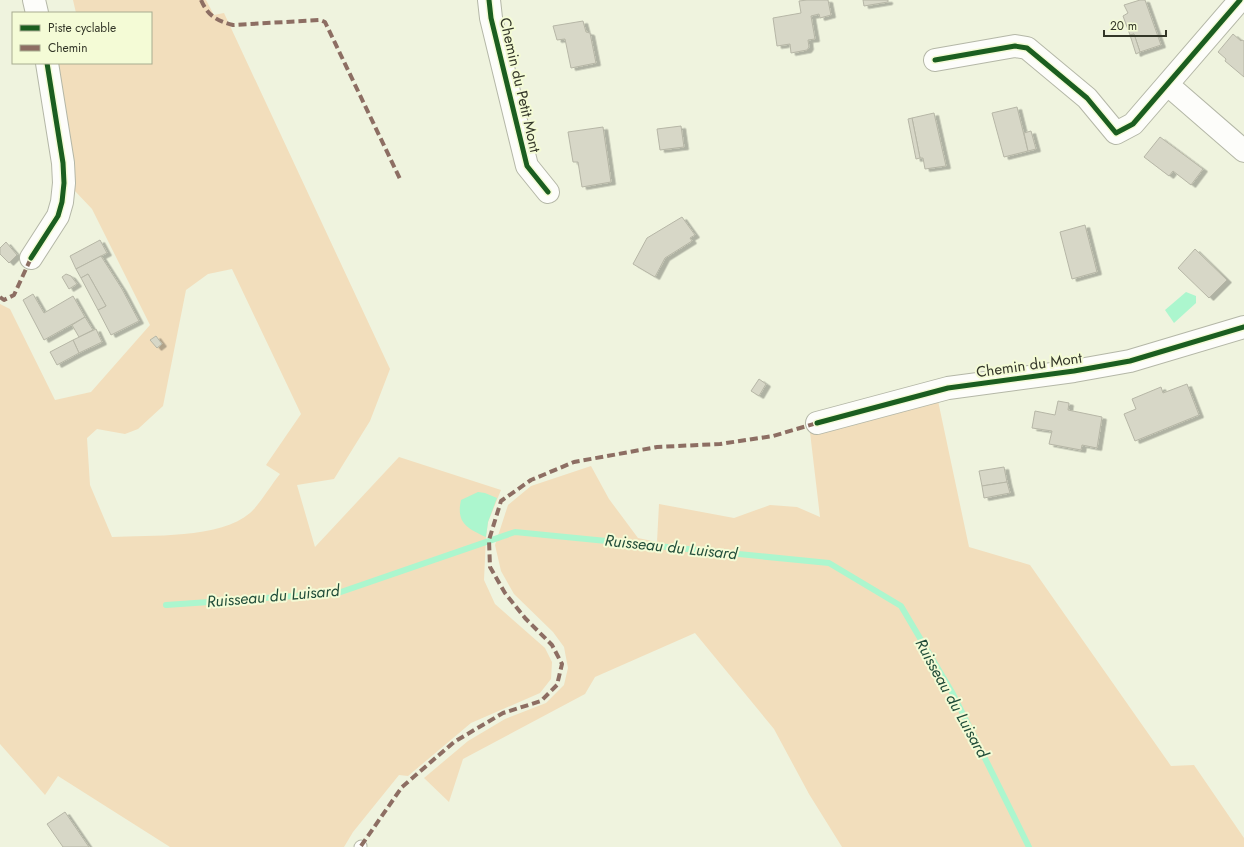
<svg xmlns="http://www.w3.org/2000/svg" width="1244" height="847" viewBox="0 0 1244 847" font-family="Jost,sans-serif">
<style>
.green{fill:#f2debc;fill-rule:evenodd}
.water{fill:#acf6ce}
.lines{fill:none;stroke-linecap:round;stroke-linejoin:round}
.stream{stroke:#acf6ce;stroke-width:6}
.building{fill:#d7d7c7;stroke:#b6b6a6;filter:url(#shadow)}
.service-casing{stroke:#b4b7a7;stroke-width:13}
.minor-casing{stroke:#b4b7a7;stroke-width:24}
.service{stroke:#fdfdfa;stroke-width:11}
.minor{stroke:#fdfdfa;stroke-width:22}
.quiet{stroke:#8d6e63;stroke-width:4;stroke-dasharray:8 4;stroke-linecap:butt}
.cycleway-casing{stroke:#f4fbd6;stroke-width:8}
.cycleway{stroke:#1b5e20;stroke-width:5}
.labels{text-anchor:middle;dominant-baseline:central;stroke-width:4;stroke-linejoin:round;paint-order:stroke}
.street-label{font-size:15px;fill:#333628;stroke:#f4fbd6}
.water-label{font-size:16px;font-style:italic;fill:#214d39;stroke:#f4fbd6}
</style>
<defs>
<filter id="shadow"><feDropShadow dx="4.5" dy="2.5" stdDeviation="0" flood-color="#0004"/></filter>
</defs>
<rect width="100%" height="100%" fill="#eff3de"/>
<!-- green -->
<g class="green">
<path d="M73 0H206L214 15 224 13 390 369 370 421 334 479 297 485 315 547 399 457 501 490 488 522 486 537 484 580 495 604 545 648 552 662 551 679 540 693 471 723 408 776 399 775 353 832 344 847H170L58 776 45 795 0 744V304L10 309 55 400 91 392 150 325 92 209 74 190 75 173 54 63H151V13H76ZM232 269 301 414 266 465 280 474C271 485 260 504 250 513 220 539 150 535 112 537L90 485 87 438 97 429 125 434 138 429 163 406 186 290 208 274Z"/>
<polygon points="937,396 969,547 1030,565 1171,766 1194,765 1244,838 1244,847 842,847 809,794 774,729 695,633 595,677 585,694 463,759 449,802 424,778 468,741 505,719 546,703 564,685 568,668 564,647 553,632 514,594 501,571 495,545 508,505 531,486 591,466 609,499 638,538 657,542 659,504 734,518 770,505 797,507 820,517 810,432"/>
</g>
<!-- water -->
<g class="water">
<polygon points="1186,292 1196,296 1196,303 1174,323 1165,310"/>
<path d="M478 492 485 493 497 498 488 522 486 537C467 528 456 523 461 500Z"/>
</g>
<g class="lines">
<!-- stream -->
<polyline class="stream" points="166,605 338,593 515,532 829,563 901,606 953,694 1029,847"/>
</g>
<!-- building -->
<g class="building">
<polygon points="807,0 828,0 831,15 820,18 819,14 811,16 815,39 808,40 809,47 807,50 791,53 790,44 777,46 773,18 801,13 799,1"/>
<polygon points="863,0 888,0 888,2 864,6"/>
<polygon points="1140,0 1145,0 1161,45 1140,52 1134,34 1130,35 1123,16 1128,13 1124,5"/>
<polygon points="583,21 586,32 590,33 596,63 571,68 565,39 557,40 553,26"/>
<polygon points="1134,34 1140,52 1136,54 1130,35"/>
<polygon points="1233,34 1241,41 1242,40 1244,41 1244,77 1225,61 1226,59 1218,52"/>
<polygon points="1017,107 1028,151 1004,157 992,113"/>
<polygon points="934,113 946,166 925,169 923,158 920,158 912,118"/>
<polygon points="912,118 920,158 916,159 908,119"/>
<polygon points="681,126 684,147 660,150 657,129"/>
<polygon points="603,127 611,182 582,187 578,162 573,162 568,132"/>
<polygon points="1031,131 1036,149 1028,151 1024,133"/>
<polygon points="1160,137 1203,169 1191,185 1173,171 1169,176 1144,157"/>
<polygon points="682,217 695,235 690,238 692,241 665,258 655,277 633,264 647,238"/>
<polygon points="1085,225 1097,272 1072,279 1060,232"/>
<polygon points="100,240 107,253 76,269 70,256"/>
<polygon points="6,242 17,255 9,263 0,254 0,248"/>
<polygon points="1195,249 1227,280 1209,298 1178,268"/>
<polygon points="101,256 122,289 139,321 111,335 98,310 106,306 88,274 81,278 76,269"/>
<polygon points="66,274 71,276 77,284 69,289 62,277"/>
<polygon points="88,274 106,306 98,310 81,278"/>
<polygon points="33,294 44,313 73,296 85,317 44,340 23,300"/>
<polygon points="85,317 93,330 79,337 72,325"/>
<polygon points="96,329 102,342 79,353 73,340"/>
<polygon points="156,336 162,344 157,348 150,340"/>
<polygon points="73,340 79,353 57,365 50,352"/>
<polygon points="759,379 766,384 759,396 751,391"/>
<polygon points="1187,384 1199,415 1135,441 1124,414 1136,409 1132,399 1161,387 1163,393"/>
<polygon points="1058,401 1069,403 1068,410 1102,417 1097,448 1082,445 1081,450 1049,444 1052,431 1032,428 1035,411 1055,415"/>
<polygon points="1004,467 1007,482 982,486 979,471"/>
<polygon points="1007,482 1010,493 984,498 982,486"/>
<polygon points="65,812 89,847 63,847 47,824"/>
</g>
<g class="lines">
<defs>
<polyline id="service" points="360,847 361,846"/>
<g id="minor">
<polyline points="34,0 37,13"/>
<polyline points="489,0 491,18 527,166 548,192"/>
<polyline points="935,60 1015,46 1027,48 1087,98 1116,133 1133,124 1240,0"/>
<polyline points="1168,85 1244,151"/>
<polyline points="31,258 58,216 62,202 64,183 63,163 47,63"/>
<polyline points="817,423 948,388 1074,371 1130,361 1244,327"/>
</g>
</defs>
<!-- service casing -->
<use href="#service" class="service-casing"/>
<!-- minor casing -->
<use href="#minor" class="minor-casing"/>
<!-- service -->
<use href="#service" class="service"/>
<!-- minor -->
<use href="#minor" class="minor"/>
<!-- quiet -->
<g class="quiet">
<path d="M201 0C208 16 217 21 233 25L320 20 325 22 401 181"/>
<polyline points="0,297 4,300 14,295 31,258"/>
<polyline points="361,846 402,787 454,742 503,713 541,701 557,685 562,664 552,645 525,618 505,593 490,567 489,540 501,501 531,480 574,462 657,447 720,444 773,436 817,423"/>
</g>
<defs>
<g id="cycleway">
<polyline points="489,0 491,18 527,166 548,192"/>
<polyline points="935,60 1015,46 1027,48 1087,98 1116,133 1133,124 1240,0"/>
<polyline points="31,258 58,216 62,202 64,183 63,163 47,63"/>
<polyline points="817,423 948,388 1074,371 1130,361 1244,327"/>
</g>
</defs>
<!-- cycleway casing -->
<use href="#cycleway" class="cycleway-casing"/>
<!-- cycleway -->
<use href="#cycleway" class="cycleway"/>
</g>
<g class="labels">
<!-- street labels -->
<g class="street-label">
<text transform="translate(520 85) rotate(77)">Chemin du Petit Mont</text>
<text transform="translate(1029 365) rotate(-8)">Chemin du Mont</text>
</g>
<!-- water labels -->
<g class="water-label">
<text transform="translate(671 547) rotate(6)">Ruisseau du Luisard</text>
<text transform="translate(273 596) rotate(-5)">Ruisseau du Luisard</text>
<text transform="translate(952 698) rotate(61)">Ruisseau du Luisard</text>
</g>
</g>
<!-- legend -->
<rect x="12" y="12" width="140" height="52" fill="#f4fbd6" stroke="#a7ac90"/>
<rect x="20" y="25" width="20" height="6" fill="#1b5e20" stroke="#a7ac90"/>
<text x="48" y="32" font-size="12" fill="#333628">Piste cyclable</text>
<rect x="20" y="45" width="20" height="6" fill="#8d6e63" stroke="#a7ac90"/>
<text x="48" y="52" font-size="12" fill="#333628">Chemin</text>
<!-- scale -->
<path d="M1104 30v6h62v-6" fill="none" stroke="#333628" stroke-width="2"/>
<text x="1110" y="30" font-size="12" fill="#333628" stroke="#f4fbd6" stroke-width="3" paint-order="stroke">20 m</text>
</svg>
